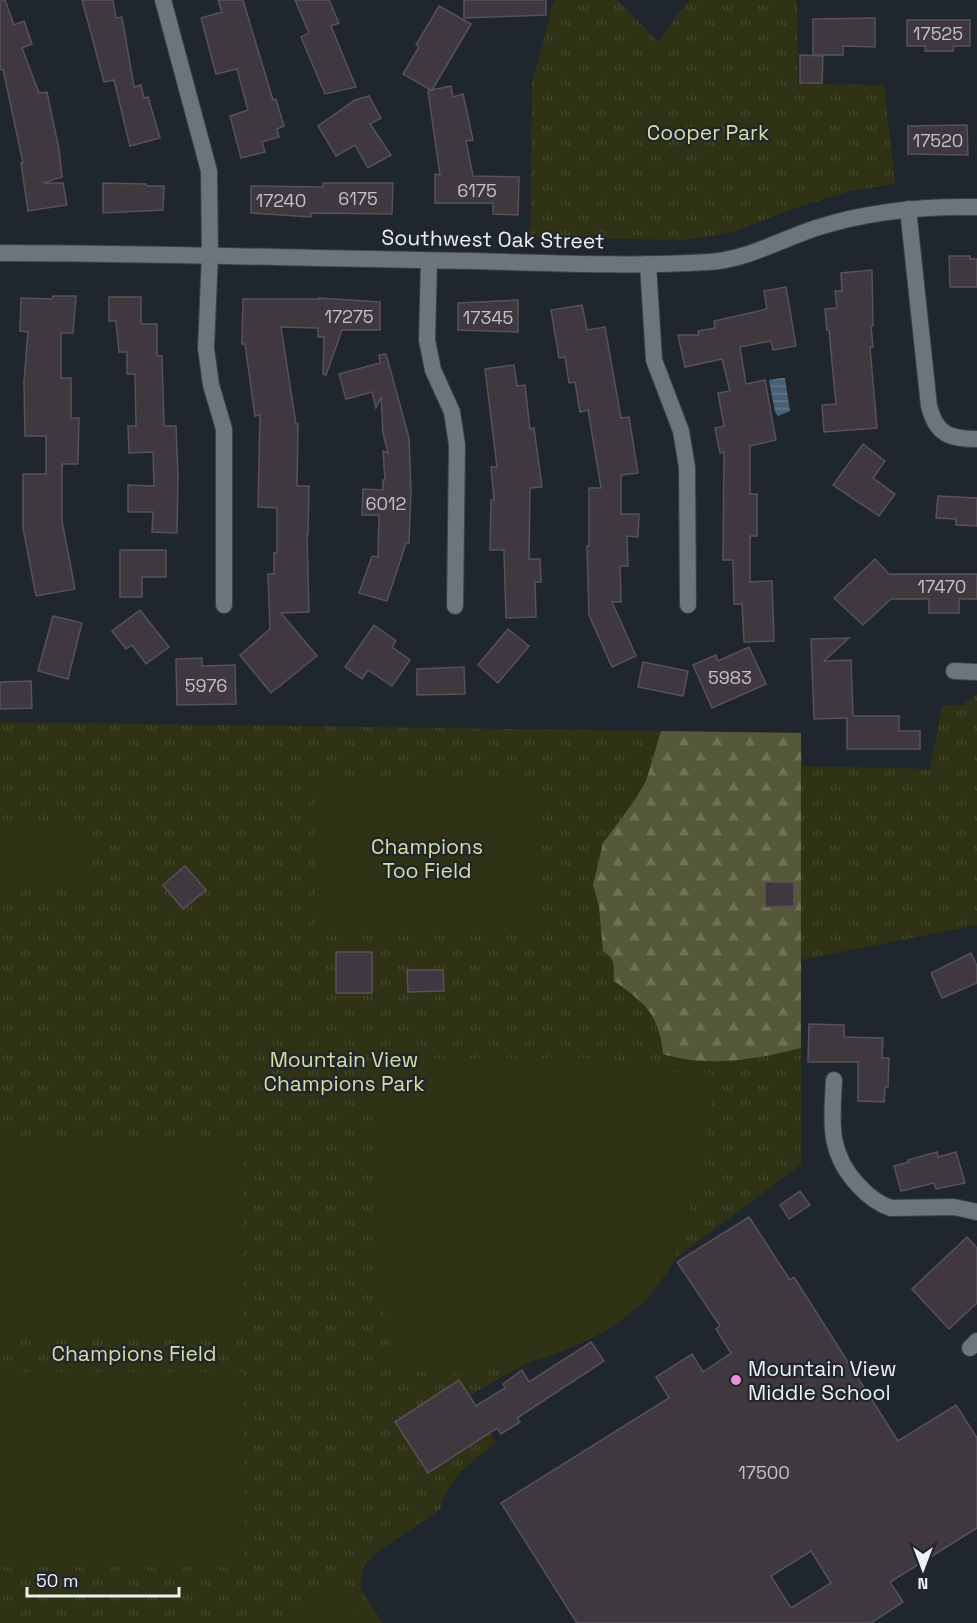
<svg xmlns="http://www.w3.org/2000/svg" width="977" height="1623" viewBox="0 0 977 1623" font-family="'Space Grotesk',sans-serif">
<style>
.grass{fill:url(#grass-tufts)}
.forest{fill:url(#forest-firs)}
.pitch{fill:#2f3214}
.water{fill:url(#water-rules)}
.building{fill:#3f383f;stroke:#585159;stroke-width:1.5;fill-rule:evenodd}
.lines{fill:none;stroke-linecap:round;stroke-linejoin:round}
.street-casing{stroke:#3b4146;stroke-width:18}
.street{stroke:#6c747c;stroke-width:16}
.poi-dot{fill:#f391d6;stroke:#20262d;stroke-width:2}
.labels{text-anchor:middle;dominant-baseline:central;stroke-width:4.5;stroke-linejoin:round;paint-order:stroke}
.number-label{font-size:18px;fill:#c2c3c8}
.park-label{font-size:21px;fill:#d8dea2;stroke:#20262d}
.street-label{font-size:21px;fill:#edf1f6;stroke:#20262d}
.poi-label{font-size:21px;fill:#edf1f6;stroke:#20262d;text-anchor:start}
</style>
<defs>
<pattern id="grass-tufts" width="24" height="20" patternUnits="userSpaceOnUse" patternTransform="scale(1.5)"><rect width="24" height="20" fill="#2f3214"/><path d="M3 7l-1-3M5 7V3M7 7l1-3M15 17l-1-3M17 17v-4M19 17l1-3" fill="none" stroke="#43462b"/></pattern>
<pattern id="forest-firs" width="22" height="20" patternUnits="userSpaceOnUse" patternTransform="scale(1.5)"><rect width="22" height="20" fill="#565939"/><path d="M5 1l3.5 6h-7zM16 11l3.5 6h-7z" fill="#6f7156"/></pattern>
<pattern id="water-rules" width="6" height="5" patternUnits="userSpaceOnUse" patternTransform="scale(1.5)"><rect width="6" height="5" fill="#476078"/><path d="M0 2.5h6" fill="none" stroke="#62778c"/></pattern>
</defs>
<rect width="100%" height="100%" fill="#20262d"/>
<!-- grass -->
<g class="grass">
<polygon points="554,0 618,0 658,42 689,0 797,0 798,84 884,85 895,184 850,191 801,206 732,232 708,237 681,240 530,237 532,82"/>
<path d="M977 694V925L801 960V1164L675 1259 649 1298 619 1322 582 1343 525 1364 467 1397 496 1443C478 1457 457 1470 448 1492H446L440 1509 435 1513 371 1556 372 1558 364 1566 360 1588 383 1623H0V722L801 733 802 766 930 769 942 706 963 705Z"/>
</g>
<!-- forest -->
<path class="forest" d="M661 731 801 733V1048C758 1059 706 1068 663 1054 659 1014 645 1003 614 981 613 967 617 960 603 951L599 906 593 885 603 843 635 800 646 781Z"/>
<!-- pitch -->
<g class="pitch">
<polygon points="315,780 538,780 538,934 315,935"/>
<polygon points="0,823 93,824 92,884 0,883"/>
<path d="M590 1058 675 1072 711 1073C711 1123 705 1160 690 1208 685 1224 682 1244 674 1260 634 1335 543 1367 462 1373 440 1375 416 1372 394 1371L378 1265 379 1071 393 1059Z"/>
<polygon points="243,1139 243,1334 0,1334 0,1140"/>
<polygon points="244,1372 245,1567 0,1567 0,1372"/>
<polygon points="335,1584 361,1623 279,1623"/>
</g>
<!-- water -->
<polygon class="water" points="781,378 785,378 790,411 778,416 775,412 769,380"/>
<!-- building -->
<g class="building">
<polygon points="0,0 5,0 14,25 24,21 32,44 22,48 39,93 47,92 59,149 62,177 43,183 63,183 67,205 28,211 21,163 23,163 3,69 0,70"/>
<polygon points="82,0 113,0 116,18 122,17 134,87 141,85 144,98 148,97 160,138 130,146 114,80 104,82"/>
<polygon points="218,0 243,0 273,100 276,99 284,126 277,129 279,137 262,142 265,152 241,158 230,116 248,110 237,69 216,74 201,18 222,12"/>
<polygon points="295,0 329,0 339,23 331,26 356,87 325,94 301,37 309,33"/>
<polygon points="464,0 546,0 546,15 464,18"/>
<polygon points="439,6 471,24 432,90 451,86 453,97 463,94 473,140 466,141 473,176 519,177 518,215 493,214 493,203 435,203 435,174 440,175 428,91 431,90 403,74 419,47 416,45"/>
<polygon points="875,18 875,47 843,46 843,55 813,55 813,19"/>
<polygon points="907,20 970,20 970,46 954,46 953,51 925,51 925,46 907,46"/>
<polygon points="800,55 823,56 822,83 800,83"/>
<polygon points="369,96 381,118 370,124 391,155 368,168 355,145 336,156 318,126 355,100"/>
<polygon points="967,125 968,155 908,154 908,126"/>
<polygon points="103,183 146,184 147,186 164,186 163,210 103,213"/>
<polygon points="323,183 393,183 392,214 311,213 311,217 251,213 251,186 323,187"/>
<polygon points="949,256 970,256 970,259 977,259 977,287 950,287"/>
<polygon points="872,270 873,326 871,326 873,347 870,347 877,428 824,432 822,405 836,404 829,330 827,330 825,309 837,308 835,291 842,291 841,273"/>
<polygon points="786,287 796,346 773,350 771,341 740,347 746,384 765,380 776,440 750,446 750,494 757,494 757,536 750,536 750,582 772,581 774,641 744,642 742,604 734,604 733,560 723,560 724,452 720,453 715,428 724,426 718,393 730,391 722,359 685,367 678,335 699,335 698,331 715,328 714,321 767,309 764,291"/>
<polygon points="53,296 76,296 73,333 61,333 61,378 71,378 71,418 79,418 78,464 62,464 62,521 75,589 36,596 23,528 23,474 46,474 46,436 25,436 24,382 28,332 20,331 21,298 52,299"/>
<polygon points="109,297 141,297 141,324 157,324 157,356 162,356 164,426 176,426 178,475 177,533 152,532 153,512 128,512 128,485 154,486 153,452 129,453 128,426 136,426 135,374 127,374 127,352 119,352 116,321 109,321"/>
<polygon points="319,298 380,302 380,330 342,330 326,375 323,374 324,337 318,337 318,328 281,327 296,424 298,424 297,486 309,486 308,534 307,534 309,612 281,613 317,656 271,693 240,655 270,629 268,574 274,574 274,553 277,553 277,508 258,507 260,415 255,416 245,344 242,344 243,299 319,299"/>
<polygon points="518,300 518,332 458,330 458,303"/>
<polygon points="582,305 587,330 605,327 621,418 629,417 638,473 621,475 621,514 639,514 638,537 627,536 628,566 620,566 621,602 612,602 636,656 612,667 589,615 587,546 589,546 589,488 601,488 588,410 580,412 575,382 569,383 565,357 559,358 551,310"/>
<polygon points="386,354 409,438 411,491 409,543 406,543 387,601 359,593 372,556 378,557 379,515 362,515 363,489 383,490 383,480 385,480 383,451 388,453 383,433 381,397 376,408 372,392 346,399 339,374 380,363 379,355"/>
<polygon points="514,365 517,386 525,385 530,429 534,428 542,487 530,488 529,559 540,559 541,582 535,582 536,617 506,618 504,550 490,550 491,500 494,500 491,467 497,467 485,369"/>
<polygon points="863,444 885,461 873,478 895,494 879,516 833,485"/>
<polygon points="938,496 977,498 977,526 956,525 956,519 936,518"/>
<polygon points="120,550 166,550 166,577 142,577 142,597 120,597"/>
<polygon points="875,559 889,574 977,574 977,599 959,599 959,613 929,613 929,599 891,599 863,625 834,598"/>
<polygon points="140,610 169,647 146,664 132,645 126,649 112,631"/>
<polygon points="53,616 82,623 68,679 38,671"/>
<polygon points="374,625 396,641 392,647 410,660 392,686 368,670 362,679 345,667"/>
<polygon points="508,629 529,646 498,683 478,665"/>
<polygon points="849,638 824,661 851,660 853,716 899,716 899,731 920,731 920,749 847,749 847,718 814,719 811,639"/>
<polygon points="749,647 766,684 712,708 693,665 716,655 718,661"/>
<polygon points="202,658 202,666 235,665 236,704 177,705 176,659"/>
<polygon points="643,662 688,671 683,696 638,687"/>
<polygon points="464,667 465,694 417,695 417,669"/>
<polygon points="31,681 32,708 0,709 0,682"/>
<polygon points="185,866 206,890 183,909 163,885"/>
<polygon points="765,882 794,882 794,906 765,907"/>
<rect x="336" y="952" width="36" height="41"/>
<polygon points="971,953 977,966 977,983 942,998 931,973"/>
<polygon points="407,970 443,970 444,991 408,992"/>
<polygon points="809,1024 844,1025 844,1037 883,1038 882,1058 889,1058 888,1087 885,1087 884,1102 858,1101 858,1062 808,1062"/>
<polygon points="937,1152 938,1157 956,1152 965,1183 936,1189 934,1183 901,1191 894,1166 909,1162 908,1160"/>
<polygon points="800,1191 810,1205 789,1219 780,1205"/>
<path d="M749 1217 790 1280 794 1277 898 1441 956 1405 977 1438V1528L890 1582 903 1602 871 1623H577L501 1503 669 1398 656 1377 692 1354 703 1372 731 1353 716 1329 720 1326 677 1262ZM811 1551 831 1583 791 1608 771 1576Z"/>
<polygon points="967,1237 977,1248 977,1303 949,1329 912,1289"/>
<polygon points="591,1342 604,1361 517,1418 520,1422 501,1434 497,1428 428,1473 395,1422 459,1380 476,1406 505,1388 503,1384 522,1370 529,1382"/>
</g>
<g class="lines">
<defs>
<g id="street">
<polyline points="163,0 209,171 210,254 206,348 211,385 224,429 224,605"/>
<path d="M908 209 929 406C936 434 949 439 977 439"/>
<path d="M0 253C159 253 317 259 475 261 552 263 631 267 708 262 746 260 780 240 816 228 868 211 922 206 977 207"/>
<polyline points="429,261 427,340 433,370 452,412 457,445 455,606"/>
<polyline points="648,264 654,360 681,431 687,467 688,605"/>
<polyline points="954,671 977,672"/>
<path d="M834 1080C832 1121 827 1152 858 1185 867 1195 878 1204 891 1208L954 1207 977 1212"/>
<polyline points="970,1348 977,1341"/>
</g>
</defs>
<!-- street casing -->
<use href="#street" class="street-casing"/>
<!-- street -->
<use href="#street" class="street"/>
</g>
<!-- markers -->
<circle class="poi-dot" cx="736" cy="1380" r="6"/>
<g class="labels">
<!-- number labels -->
<g class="number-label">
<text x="938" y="33">17525</text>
<text x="938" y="140">17520</text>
<text x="477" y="190">6175</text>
<text x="358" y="198">6175</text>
<text x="281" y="200">17240</text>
<text x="349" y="316">17275</text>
<text x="488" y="317">17345</text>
<text x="386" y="503">6012</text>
<text x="942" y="586">17470</text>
<text x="730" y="677">5983</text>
<text x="206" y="685">5976</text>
<text x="764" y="1472">17500</text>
</g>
<!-- park labels -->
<g class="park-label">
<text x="708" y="132">Cooper Park</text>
<text x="427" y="846">Champions<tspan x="427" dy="24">Too Field</tspan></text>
<text x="344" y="1059">Mountain View<tspan x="344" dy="24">Champions Park</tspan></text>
<text x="134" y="1353">Champions Field</text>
</g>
<!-- street labels -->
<g class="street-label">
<text transform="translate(493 239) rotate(1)">Southwest Oak Street</text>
</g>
<!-- poi labels -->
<g class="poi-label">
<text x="748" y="1368">Mountain View<tspan x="748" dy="24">Middle School</tspan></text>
</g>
</g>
<!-- north arrow -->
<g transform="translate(923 1569) rotate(180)" stroke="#20262d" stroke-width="4.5" paint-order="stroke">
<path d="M0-4.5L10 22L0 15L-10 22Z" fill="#edf1f6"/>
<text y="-9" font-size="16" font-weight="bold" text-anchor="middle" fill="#edf1f6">N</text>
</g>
<!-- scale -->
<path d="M27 1587v9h152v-9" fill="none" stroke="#edf1f6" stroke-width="3"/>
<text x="36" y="1587" font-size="18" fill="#edf1f6" stroke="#20262d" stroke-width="4.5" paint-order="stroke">50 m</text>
</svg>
